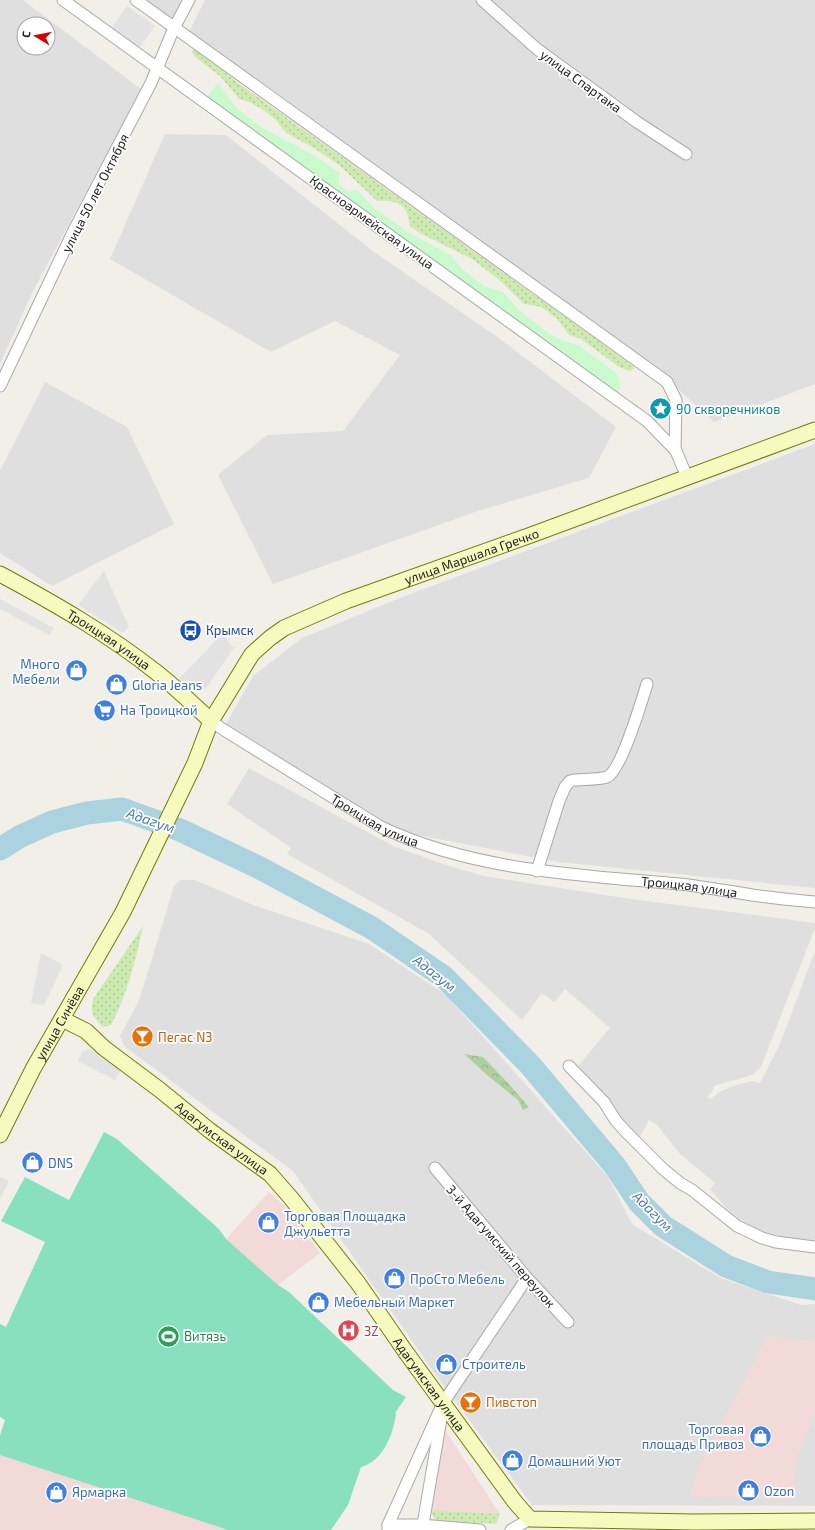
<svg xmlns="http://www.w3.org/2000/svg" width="815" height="1530" viewBox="0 0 815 1530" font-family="'Exo 2',sans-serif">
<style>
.residential{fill:#e0dfdf;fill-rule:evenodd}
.commercial{fill:#f2dad9}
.grass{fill:url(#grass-dots)}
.forest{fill:url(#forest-crowns)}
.park{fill:#c8facc}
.pitch{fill:#88e0be}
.parking{fill:#e2e2e2}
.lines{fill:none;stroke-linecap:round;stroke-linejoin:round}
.river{stroke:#aad3df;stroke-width:23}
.minor-casing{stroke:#a9a9a9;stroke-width:13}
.secondary-casing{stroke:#707d05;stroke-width:17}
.minor{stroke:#fff;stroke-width:11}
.secondary{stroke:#f7fabf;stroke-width:15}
.labels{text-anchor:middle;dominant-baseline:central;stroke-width:3.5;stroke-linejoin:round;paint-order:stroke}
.street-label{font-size:13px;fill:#222;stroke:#fff}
.culture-label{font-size:13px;fill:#0d838f;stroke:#fff;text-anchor:start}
.transit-label{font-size:13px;fill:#164399;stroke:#fff;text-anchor:start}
.shop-label{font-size:13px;fill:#366cbe;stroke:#fff;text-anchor:start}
.food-label{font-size:13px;fill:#c56008;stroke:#fff;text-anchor:start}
.health-label{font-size:13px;fill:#be3a42;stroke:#fff;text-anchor:start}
.leisure-label{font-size:13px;fill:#27864d;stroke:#fff;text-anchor:start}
.water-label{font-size:14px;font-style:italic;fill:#4a7aab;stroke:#fff}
</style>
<defs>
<pattern id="grass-dots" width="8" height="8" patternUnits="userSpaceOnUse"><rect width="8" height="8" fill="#cdebb0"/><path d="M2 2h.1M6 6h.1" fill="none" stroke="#b0c997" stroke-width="1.8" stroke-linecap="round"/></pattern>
<pattern id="forest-crowns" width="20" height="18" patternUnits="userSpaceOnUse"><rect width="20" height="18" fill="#add19e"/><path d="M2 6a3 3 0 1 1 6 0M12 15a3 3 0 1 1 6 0" fill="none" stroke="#95b388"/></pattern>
</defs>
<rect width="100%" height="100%" fill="#f2efe9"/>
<!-- residential -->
<g class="residential">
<path d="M0 0H23L141 89 32 293 0 364ZM24 24H48V48H24Z"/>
<polygon points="137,0 182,0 171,24"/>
<polygon points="205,0 815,0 815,384 714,422 675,386 186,38"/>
<polygon points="165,134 226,135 374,252 496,336 616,427 589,478 478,511 273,584 218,475 267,435 343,431 400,355 335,321 271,352 110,259"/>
<polygon points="45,382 127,427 174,524 52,586 0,553 0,471"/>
<polygon points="815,444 815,888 558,862 402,832 226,724 253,676 302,638 405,596"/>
<polygon points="249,768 393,846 443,864 484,876 624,898 815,923 815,928 761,1067 752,1075 714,1086 713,1090 707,1097 711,1099 719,1092 733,1086 752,1081 760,1083 780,1044 815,951 815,1241 791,1238 758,1231 739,1219 726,1208 710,1189 715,1183 680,1154 657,1125 649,1120 639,1139 578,1066 610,1028 565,989 554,1002 542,993 522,1020 429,934 287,854 291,848 227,804"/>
<polygon points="181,880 195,880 253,905 369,944 446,995 608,1177 632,1224 720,1278 801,1305 815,1304 815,1506 532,1505 443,1385 293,1171 124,1046 120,1036 140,998 174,886"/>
</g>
<!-- commercial -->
<g class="commercial">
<polygon points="269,1192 285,1206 320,1253 278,1285 226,1239"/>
<polygon points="768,1336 815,1341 815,1413 797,1456 792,1500 690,1496 700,1465"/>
<polygon points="445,1430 500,1514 430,1510"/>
<polygon points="0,1455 228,1530 0,1530"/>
</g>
<!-- grass -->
<g class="grass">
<path d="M193 50 198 51 241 85 605 345 635 368 630 371 619 367 581 339 569 335 558 320 547 311 541 307 524 304 498 279 472 259 418 232C416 230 412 228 410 226 408 222 409 217 407 213 402 201 389 200 377 201L339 165 314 148 286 133 275 119 262 109 249 102 239 99 221 77 194 56 192 52Z"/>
<path d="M143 926C136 959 127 995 111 1025L103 1027C93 1017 90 1013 93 999Z"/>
<polygon points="430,1510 500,1514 496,1524 435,1520"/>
</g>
<!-- forest -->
<polygon class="forest" points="464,1054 483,1057 508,1083 529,1107 523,1110 518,1100 487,1075"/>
<!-- park -->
<path class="park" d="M218 83 236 107 253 121 264 129 312 154 340 173C337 183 340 187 349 192L357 190 374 208 411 234 451 255 462 269 484 286 503 292 520 311 551 335 562 340 580 346 617 374 620 383 619 390 618 392 613 391 207 97Z"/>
<!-- pitch -->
<path class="pitch" d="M104 1132 117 1139 219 1229 226 1239 278 1285 289 1292 393 1390 406 1397 395 1413 396 1414C393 1435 383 1461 361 1467L348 1505 331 1530H228L0 1455V1435L5 1420 0 1417V1324L6 1327 45 1242 1 1221 25 1177 69 1200Z"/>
<!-- parking -->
<g class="parking">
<polygon points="127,6 155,26 140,47 112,27"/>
<polygon points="104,571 129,627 123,633 78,605"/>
<polygon points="0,599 54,628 49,635 0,609"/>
<polygon points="222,634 234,648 206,688 199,692 190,693 176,682"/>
<polygon points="41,953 63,965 44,1005 31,1003"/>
<polygon points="90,1049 122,1068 115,1080 78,1061 82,1052"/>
<polygon points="1,1177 9,1181 0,1199 0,1180"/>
</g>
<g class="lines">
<!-- river -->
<polyline class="river" points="0,849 19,837 52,822 87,813 122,809 180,830 256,866 372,928 444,977 531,1066 615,1166 639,1202 663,1226 726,1266 768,1282 815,1289"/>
<defs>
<g id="minor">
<polyline points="63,0 647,421 676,451 687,477"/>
<polyline points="136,0 667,382 676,400 675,450"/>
<polyline points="482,0 537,49 637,122 686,154"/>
<polyline points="0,386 74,230 151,83 174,28 189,0"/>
<path id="s1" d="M211 721 224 730 381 827C474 871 579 875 680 884 704 887 728 891 752 895 773 898 794 900 815 902"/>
<path d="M537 871 559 801 565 787 570 781 574 780C584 779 598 780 607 777 621 771 642 700 647 684"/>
<polyline points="569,1066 604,1102 616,1121 626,1132 663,1169 680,1183 692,1190 737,1226 762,1238 776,1242 815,1247"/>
<polyline points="435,1168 527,1278 568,1322"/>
<polyline points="388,1525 421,1525 480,1530"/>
<polyline points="388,1530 388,1525 443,1403 527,1278"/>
<polyline points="422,1530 441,1419"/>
<polyline points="511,1530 530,1519"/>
</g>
<g id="secondary">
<path id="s2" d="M0 574C54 603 108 634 156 672 175 687 193 704 211 721"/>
<path id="s3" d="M62 1019 86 1031 104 1048 160 1090 209 1130 270 1174 291 1198 358 1283 405 1351 515 1502 530 1519 693 1522 815 1521"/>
<path id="s4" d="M0 1135 33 1069 123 912 195 763 211 721 252 654 270 638 284 628 346 601 531 535 815 430"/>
</g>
</defs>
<!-- minor casing -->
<use href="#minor" class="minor-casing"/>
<!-- secondary casing -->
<use href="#secondary" class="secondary-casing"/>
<!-- minor -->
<use href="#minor" class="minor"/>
<!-- secondary -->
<use href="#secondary" class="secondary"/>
</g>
<!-- icons -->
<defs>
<symbol id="sight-disc" viewBox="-11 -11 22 22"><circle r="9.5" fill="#0f9aa8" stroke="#fff"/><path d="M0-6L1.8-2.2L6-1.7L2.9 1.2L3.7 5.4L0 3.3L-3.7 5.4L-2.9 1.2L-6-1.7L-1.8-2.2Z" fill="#fff"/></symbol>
<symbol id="bus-disc" viewBox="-11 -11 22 22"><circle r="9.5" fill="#1a4fb4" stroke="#fff"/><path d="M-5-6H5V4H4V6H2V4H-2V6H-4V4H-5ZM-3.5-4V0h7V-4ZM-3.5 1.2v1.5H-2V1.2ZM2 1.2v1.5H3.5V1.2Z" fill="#fff"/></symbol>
<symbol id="shop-disc" viewBox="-11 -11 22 22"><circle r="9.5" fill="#3f7fe0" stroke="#fff"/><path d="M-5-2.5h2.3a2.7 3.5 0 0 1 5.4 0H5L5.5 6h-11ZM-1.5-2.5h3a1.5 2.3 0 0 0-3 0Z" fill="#fff"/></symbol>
<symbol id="supermarket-disc" viewBox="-11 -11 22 22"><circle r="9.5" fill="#3f7fe0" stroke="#fff"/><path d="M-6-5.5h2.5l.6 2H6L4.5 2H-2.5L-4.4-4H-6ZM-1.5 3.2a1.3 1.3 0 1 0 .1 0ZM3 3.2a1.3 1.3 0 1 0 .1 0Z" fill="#fff"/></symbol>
<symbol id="bar-disc" viewBox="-11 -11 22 22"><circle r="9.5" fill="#e8710a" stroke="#fff"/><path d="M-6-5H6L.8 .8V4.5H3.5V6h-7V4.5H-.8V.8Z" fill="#fff"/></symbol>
<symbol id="hospital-disc" viewBox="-11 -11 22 22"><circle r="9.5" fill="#e0444e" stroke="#fff"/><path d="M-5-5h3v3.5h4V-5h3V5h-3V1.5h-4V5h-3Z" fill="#fff"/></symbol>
<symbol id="stadium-disc" viewBox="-11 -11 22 22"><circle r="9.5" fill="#2e9e5b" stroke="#fff"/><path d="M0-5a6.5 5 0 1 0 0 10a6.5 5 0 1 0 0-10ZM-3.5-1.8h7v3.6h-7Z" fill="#fff"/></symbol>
</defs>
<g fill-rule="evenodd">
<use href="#sight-disc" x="648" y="396" width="25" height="25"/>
<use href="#bus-disc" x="178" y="618" width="25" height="25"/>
<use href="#shop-disc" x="64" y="658" width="25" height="25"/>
<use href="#shop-disc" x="104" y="672" width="25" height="25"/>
<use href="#supermarket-disc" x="92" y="698" width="25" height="25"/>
<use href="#bar-disc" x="130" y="1024" width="25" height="25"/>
<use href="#shop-disc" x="20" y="1150" width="25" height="25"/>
<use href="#shop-disc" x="256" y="1210" width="25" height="25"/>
<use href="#shop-disc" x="382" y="1266" width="25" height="25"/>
<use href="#shop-disc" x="306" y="1290" width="25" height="25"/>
<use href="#hospital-disc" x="336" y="1318" width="25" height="25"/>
<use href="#stadium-disc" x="156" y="1324" width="25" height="25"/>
<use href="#shop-disc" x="434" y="1352" width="25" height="25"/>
<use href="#bar-disc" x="458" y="1390" width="25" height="25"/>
<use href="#shop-disc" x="748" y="1424" width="25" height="25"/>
<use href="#shop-disc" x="500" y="1448" width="25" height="25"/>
<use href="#shop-disc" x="736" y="1478" width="25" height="25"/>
<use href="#shop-disc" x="44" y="1480" width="25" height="25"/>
</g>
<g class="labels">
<!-- street labels -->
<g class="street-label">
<text transform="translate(581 81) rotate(36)">улица Спартака</text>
<text transform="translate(95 193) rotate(-63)">улица 50 лет Октября</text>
<text transform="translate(372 222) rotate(36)">Красноармейская улица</text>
<text stroke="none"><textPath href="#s4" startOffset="786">улица Маршала Гречко</textPath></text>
<text stroke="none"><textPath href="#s2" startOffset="127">Троицкая улица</textPath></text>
<text stroke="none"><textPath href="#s1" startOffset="192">Троицкая улица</textPath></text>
<text stroke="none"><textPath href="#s1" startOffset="516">Троицкая улица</textPath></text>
<text stroke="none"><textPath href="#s4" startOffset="127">улица Синёва</textPath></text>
<text stroke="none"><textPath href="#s3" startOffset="200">Адагумская улица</textPath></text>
<text transform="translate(501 1246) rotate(49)">3-й Адагумский переулок</text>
<text stroke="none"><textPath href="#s3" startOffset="524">Адагумская улица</textPath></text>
</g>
<!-- culture labels -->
<g class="culture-label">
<text x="676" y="409">90 скворечников</text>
</g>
<!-- transit labels -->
<g class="transit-label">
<text x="206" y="630">Крымск</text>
</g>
<!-- shop labels -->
<g class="shop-label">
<text x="60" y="664" text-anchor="end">Много<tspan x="60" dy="15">Мебели</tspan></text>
<text x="132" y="685">Gloria Jeans</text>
<text x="120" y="710">На Троицкой</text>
<text x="48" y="1163">DNS</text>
<text x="284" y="1216">Торговая Площадка<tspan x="284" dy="15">Джульетта</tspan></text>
<text x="410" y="1279">ПроСто Мебель</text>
<text x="334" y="1302">Мебельный Маркет</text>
<text x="462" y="1364">Строитель</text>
<text x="744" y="1429" text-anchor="end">Торговая<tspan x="744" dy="15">площадь Привоз</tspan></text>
<text x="528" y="1461">Домашний Уют</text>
<text x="764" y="1491">Ozon</text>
<text x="72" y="1492">Ярмарка</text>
</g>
<!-- food labels -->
<g class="food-label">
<text x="158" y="1037">Пегас N3</text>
<text x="486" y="1402">Пивстоп</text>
</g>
<!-- health labels -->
<g class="health-label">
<text x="364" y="1331">3Z</text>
</g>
<!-- leisure labels -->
<g class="leisure-label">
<text x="184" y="1336">Витязь</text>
</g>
<!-- water labels -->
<g class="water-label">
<text transform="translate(151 820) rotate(19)">Адагум</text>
<text transform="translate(435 973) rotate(38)">Адагум</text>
<text transform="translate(653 1211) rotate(45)">Адагум</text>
</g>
</g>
<!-- north arrow -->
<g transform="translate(36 36) rotate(280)"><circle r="19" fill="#ffffff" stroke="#a7a7a7"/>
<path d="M0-3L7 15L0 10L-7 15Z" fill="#d40000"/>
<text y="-6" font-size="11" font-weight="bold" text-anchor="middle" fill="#222222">С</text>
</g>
</svg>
